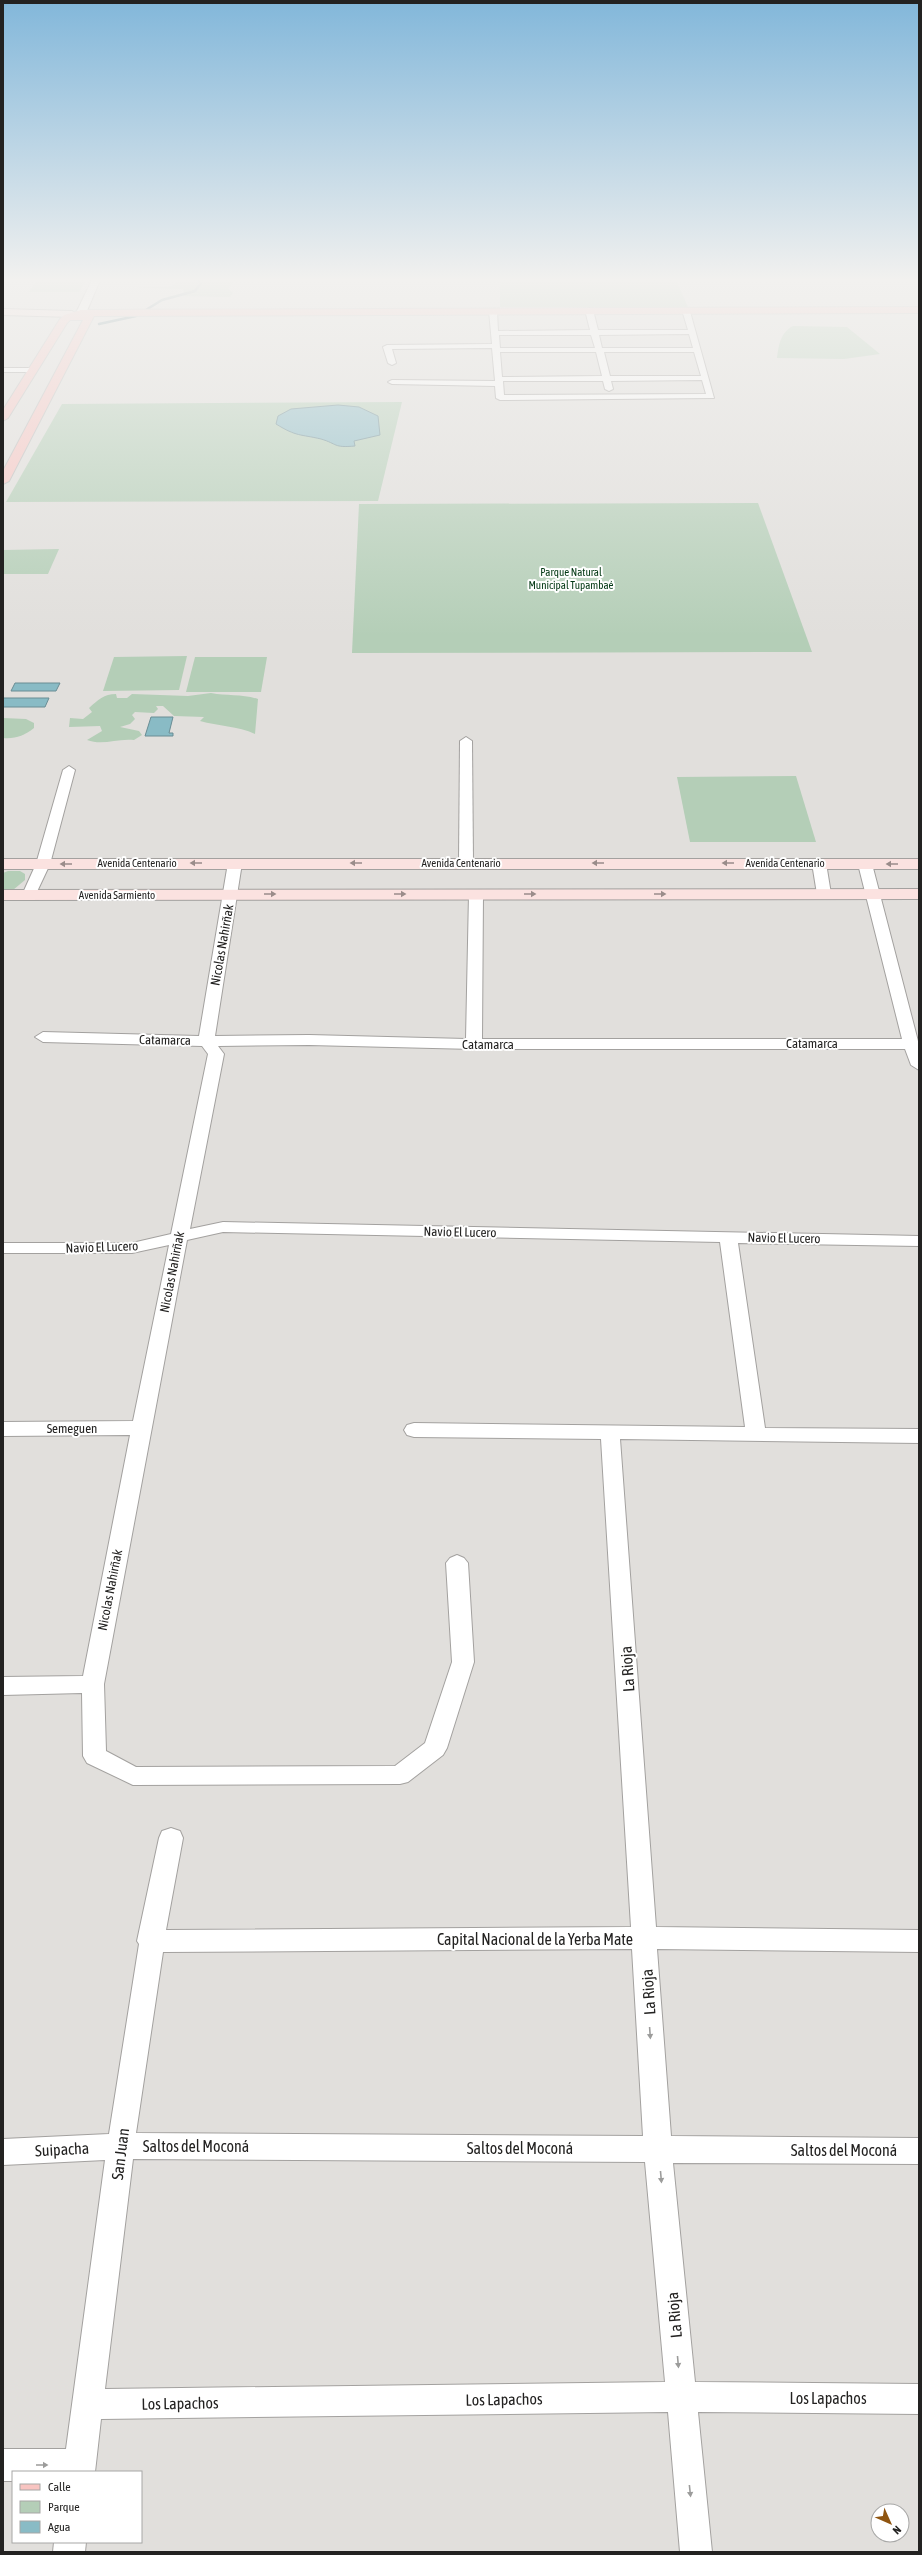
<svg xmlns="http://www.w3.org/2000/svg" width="922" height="2555" viewBox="0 0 922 2555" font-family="'Asap Condensed',sans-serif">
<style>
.green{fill:#b4ceb7}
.water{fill:#89bbc5;stroke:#6a8d94}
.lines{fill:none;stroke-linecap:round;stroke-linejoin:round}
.stream{stroke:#6a8d94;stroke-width:2.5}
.minor-casing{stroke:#a3a19f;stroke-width:2}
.tertiary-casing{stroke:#a3a19f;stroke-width:2}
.secondary-casing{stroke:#a3a19f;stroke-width:2}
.primary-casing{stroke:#bdbdbc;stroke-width:2}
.minor{fill:#fff;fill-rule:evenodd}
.tertiary{fill:#fff;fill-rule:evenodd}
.secondary{fill:#fbe2e0;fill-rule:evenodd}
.primary{fill:#f8c4c1;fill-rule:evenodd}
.oneway{fill:#9a8c8a}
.oneway2{fill:#9c9c9b}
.labels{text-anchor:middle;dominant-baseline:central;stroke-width:4;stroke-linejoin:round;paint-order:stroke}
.far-park-label{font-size:11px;fill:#003712;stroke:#fff}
.far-street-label{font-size:11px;fill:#232221;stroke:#fff}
.street-label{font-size:13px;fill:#232221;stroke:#fff}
.near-street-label{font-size:16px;fill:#232221;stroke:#fff}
</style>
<rect width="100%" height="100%" fill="#e1dfdc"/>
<!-- green -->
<g class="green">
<polygon points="179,278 236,278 237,279 228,288 233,293 230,297 180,296 184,292 183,289 137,288 172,286"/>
<polygon points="675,278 688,307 500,307 500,278"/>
<polygon points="38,279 87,279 79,292 29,292"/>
<path d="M793 326 847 327 880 354 844 359 777 358C779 345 780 333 793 326Z"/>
<polygon points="402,402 378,501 6,502 62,404"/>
<polygon points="758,503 812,652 352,653 359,504"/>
<polygon points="59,549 48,574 3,574 3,550"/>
<polygon points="187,656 179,690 103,691 114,657"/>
<polygon points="195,657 267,657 261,692 186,692"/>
<path d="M211 693C227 696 243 694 258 699L255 734C238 726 218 726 200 721L204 717 174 716 163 706H156L158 709 154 713 135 712 132 715 135 719 130 724 120 727 139 731 142 735 134 740C117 738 103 746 87 740L102 731 100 726 69 727 70 718 83 719 92 712 89 708C98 700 104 694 116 694L117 698H127L132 694 188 696Z"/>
<path d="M3 718 26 719 34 723V728C24 736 15 739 3 738Z"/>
<polygon points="796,776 816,842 690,842 677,777"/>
<polygon points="8,871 20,871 25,874 25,880 13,890 3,889 3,873"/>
</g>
<!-- water -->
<g class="water">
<path d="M338 405 359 407 378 416 380 435 354 441 355 446C333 448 338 444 321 439 300 434 297 437 276 424L278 416 291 409Z"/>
<polygon points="15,683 60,683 56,691 11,691"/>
<polygon points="49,698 45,707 3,707 3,698"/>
<polygon points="151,717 173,717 169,733 173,733 173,736 145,736"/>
</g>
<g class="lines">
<!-- stream -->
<polyline class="stream" points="99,324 136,316 162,300 195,291 201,283 195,278"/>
<defs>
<g id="minor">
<path d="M589 308 593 310 598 330H688L682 310 689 308 714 398 500 400 496 398 495 386 392 384 388 382 392 380 495 381 492 348 392 349 396 363 392 365 388 363 383 347 387 345 492 344 489 311 493 309 497 311 498 331 590 330 585 310ZM689 334 693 348H602L599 335ZM499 335H591L595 348H500ZM500 352H596L602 376 502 377ZM604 352H694L701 376H610ZM702 380 706 394 504 395 503 381H603L605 389 609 391 613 389 611 381Z"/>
<polygon points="3,368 33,368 37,370 33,372 3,372"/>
<polygon points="466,737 472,741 473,863 466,867 459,863 460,741"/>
<polygon points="69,766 75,770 50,864 34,898 24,898 22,895 36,864 63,770"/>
<path d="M235 859 242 863 215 1036 309 1035 466 1039 469 894 476 890 483 894 482 1039H902L858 864 865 860 872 864 919 1045V1070L911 1065 905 1049H474L309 1045 218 1046 224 1054 190 1229 223 1222 919 1236V1246L738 1243 765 1428 919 1429V1443L620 1439 656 1927 919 1930V1952L657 1949 671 2136 919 2138V2164L673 2163 695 2382 919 2384V2414L698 2412 712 2552H680L668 2412 101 2419 95 2472H13V2481H3V2449H66L105 2160 3 2165V2139L109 2134 139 1944 137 1941 159 1838 162 1831 171 1828 180 1831 183 1838 166 1930 631 1927 601 1439 414 1437 407 1435 404 1430 407 1425 414 1423 745 1427 720 1242 223 1232 187 1240 104 1684 106 1751 136 1767 395 1766 425 1743 452 1662 446 1563 450 1558 457 1555 464 1558 468 1563 474 1662 447 1748 443 1755 408 1782 400 1784 133 1785 87 1763 83 1756 82 1693 3 1695V1677L83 1676 130 1435 3 1436V1422L133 1421 169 1245 132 1253H3V1243H132L171 1234 208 1054 202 1046 43 1042 35 1037 43 1032 199 1036 228 863ZM632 1949 643 2136 136 2133 163 1952ZM133 2159 645 2162 665 2382 105 2389Z"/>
<polygon points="819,859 826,863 831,894 824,898 817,894 812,863"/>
<polygon points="54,2542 86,2542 85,2552 53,2552"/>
</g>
<polygon id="tertiary" points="93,278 101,278 86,313 78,315 76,313"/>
<g id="secondary">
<polygon points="3,309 72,311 77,314 72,317 3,315"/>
<rect x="3" y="859" width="916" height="10"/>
<polygon points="919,889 919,899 3,900 3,890"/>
</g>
<polygon id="primary" points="919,307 919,313 94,316 9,481 3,484 3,471 83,320 70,320 67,323 8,418 3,421 3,410 60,319 64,315 81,310"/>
</defs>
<!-- minor casing -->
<use href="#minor" class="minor-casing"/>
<!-- tertiary casing -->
<use href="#tertiary" class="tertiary-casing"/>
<!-- secondary casing -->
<use href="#secondary" class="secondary-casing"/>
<!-- primary casing -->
<use href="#primary" class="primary-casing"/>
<!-- minor -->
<use href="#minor" class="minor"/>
<!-- tertiary -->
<use href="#tertiary" class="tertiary"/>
<!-- secondary -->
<use href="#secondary" class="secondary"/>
<!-- primary -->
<use href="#primary" class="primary"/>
</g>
<!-- one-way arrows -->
<defs><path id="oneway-solid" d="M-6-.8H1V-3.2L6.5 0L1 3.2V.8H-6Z"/></defs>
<g class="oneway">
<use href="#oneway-solid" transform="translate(196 863) rotate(180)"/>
<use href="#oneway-solid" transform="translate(356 863) rotate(-180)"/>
<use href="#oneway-solid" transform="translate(598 863) rotate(-180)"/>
<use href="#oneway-solid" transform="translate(728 863) rotate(-180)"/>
<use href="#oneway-solid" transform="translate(66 864) rotate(180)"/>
<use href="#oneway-solid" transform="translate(892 864) rotate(-180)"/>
<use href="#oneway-solid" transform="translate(270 894)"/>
<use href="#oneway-solid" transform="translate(400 894)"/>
<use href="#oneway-solid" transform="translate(530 894)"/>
<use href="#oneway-solid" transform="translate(660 894)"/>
</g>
<g class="oneway2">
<use href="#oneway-solid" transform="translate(650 2033) rotate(86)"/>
<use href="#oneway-solid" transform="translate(661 2177) rotate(85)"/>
<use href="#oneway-solid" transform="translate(678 2362) rotate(85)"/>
<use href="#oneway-solid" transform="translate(42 2465)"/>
<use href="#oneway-solid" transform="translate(690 2491) rotate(84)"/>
</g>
<!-- sky -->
<linearGradient id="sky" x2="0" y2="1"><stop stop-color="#82b7da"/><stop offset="0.44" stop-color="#f2f1ef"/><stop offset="1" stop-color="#f2f1ef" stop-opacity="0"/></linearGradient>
<rect width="922" height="636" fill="url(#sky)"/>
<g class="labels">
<!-- far-park labels -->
<g class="far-park-label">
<text x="571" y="572">Parque Natural<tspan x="571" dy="13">Municipal Tupambaé</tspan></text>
</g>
<!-- far-street labels -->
<g class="far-street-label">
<text x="137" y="863">Avenida Centenario</text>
<text x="461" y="863">Avenida Centenario</text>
<text x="785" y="863">Avenida Centenario</text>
<text x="117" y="895">Avenida Sarmiento</text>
</g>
<!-- street labels -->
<g class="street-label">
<text transform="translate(222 945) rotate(-80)">Nicolas Nahirñak</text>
<text transform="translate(165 1040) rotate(1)">Catamarca</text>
<text x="812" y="1043">Catamarca</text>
<text x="488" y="1044">Catamarca</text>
<text transform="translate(460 1232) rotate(1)">Navio El Lucero</text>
<text transform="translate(784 1238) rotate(1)">Navio El Lucero</text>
<text transform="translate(102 1247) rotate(-2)">Navio El Lucero</text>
<text transform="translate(172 1272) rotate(-79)">Nicolas Nahirñak</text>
<text x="72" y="1428">Semeguen</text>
<text transform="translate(110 1590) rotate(-79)">Nicolas Nahirñak</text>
</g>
<!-- near-street labels -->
<g class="near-street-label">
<text transform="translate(627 1669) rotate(-94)">La Rioja</text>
<text x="535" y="1939">Capital Nacional de la Yerba Mate</text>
<text transform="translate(648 1992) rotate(-94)">La Rioja</text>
<text x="196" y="2146">Saltos del Moconá</text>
<text x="520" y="2148">Saltos del Moconá</text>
<text transform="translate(62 2149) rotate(-3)">Suipacha</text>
<text x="844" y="2150">Saltos del Moconá</text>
<text transform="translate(120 2154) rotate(-83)">San Juan</text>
<text transform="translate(674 2315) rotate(-95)">La Rioja</text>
<text x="828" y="2398">Los Lapachos</text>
<text transform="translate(504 2399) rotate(-1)">Los Lapachos</text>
<text transform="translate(180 2403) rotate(-1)">Los Lapachos</text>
</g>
</g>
<!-- border -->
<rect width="922" height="2555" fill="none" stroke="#232221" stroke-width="8"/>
<!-- legend -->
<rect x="12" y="2471" width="130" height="72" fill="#ffffff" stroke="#a7a7a6"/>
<rect x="20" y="2484" width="20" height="6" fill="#f8c4c1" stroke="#a7a7a6"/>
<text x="48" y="2491" font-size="12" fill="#232221">Calle</text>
<rect x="20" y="2501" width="20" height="12" fill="#b4ceb7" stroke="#a7a7a6"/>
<text x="48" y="2511" font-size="12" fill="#232221">Parque</text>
<rect x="20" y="2521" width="20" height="12" fill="#89bbc5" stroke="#a7a7a6"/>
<text x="48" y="2531" font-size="12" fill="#232221">Agua</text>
<!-- north arrow -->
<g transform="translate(890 2523) rotate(135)"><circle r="19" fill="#ffffff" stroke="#a7a7a6"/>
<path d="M0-3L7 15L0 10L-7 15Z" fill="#8f5510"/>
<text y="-6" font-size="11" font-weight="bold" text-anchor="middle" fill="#232221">N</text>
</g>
</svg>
